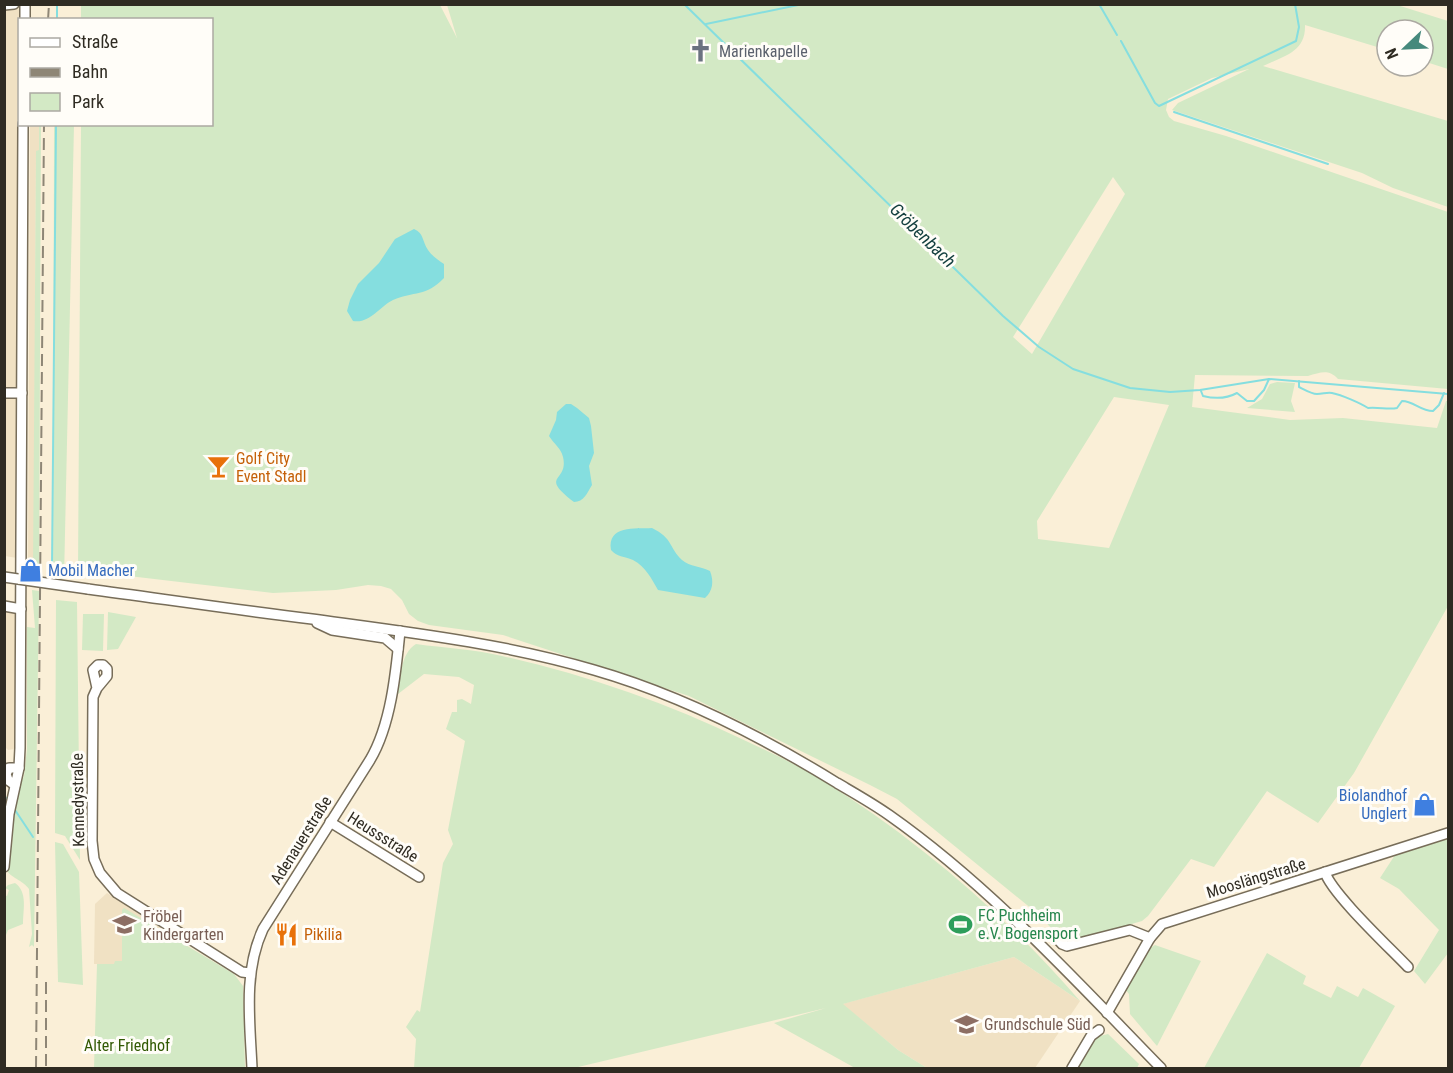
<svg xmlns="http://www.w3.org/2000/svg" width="1453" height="1073" viewBox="0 0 1453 1073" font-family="'Roboto Condensed',sans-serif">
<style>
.built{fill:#f0e1c3}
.green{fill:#d3e9c5;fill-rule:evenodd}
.water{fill:#85dedf}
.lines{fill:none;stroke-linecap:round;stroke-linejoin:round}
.stream{stroke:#85dedf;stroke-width:2}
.minor-casing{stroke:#776d59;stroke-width:12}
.minor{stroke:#fff;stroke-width:9}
.rail{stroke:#8e8676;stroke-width:2;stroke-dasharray:12 6;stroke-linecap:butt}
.minor-bridge-casing{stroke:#776d59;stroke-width:12;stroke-linecap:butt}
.minor-bridge{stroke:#fff;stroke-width:9}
.labels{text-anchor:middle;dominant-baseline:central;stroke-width:6;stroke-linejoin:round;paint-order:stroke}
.worship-label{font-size:16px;fill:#5b616d;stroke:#fffdf8;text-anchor:start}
.food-label{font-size:16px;fill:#c56008;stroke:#fffdf8;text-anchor:start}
.shop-label{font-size:16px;fill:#366cbe;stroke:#fffdf8;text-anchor:start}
.street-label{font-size:16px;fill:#2f2b22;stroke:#fffdf8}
.leisure-label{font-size:16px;fill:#27864d;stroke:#fffdf8;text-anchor:start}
.education-label{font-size:16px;fill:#785e54;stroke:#fffdf8;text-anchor:start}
.park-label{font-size:16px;fill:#315903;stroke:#fffdf8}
.water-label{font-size:18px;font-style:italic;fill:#154040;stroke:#fffdf8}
</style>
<rect width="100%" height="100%" fill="#faefd7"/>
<!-- built -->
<g class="built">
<polygon points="20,4 20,20 17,558 5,556 4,5"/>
<polygon points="39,124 39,151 36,151 34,567 28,568 30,125"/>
<polygon points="5,608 21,612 20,748 8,750 5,747"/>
<polygon points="107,893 166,931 155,947 115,964 94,964 95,904"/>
<polygon points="1014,957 1080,1001 1035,1068 927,1068 898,1050 842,1004"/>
</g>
<!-- green -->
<g class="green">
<path d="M1394 4 1448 21V69L1423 61V30H1387V50L1305 25C1306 52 1284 56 1263 66L1448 121V207L1393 188 1362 173 1172 110 1178 103 1249 69 1212 78 1168 99 1166 110 1169 117 1174 121 1226 136 1448 212V389L1338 379C1329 369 1321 372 1308 376L1195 375 1192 407 1290 420 1343 418 1437 428 1446 401H1448V606L1354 773 1318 823 1267 791 1214 867 1191 859 1148 916 1142 921 1080 939 1079 936 1063 934 1061 927 1053 930 1038 914 897 799 870 785 689 696 503 635 429 625 418 621 409 614 402 600 391 589 381 586 368 585 336 590 273 593 78 570 81 125 212 124V20L81 19V5H440L457 38 447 5ZM1113 177 1125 194 1032 354 1013 337ZM1114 397 1169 405 1109 548 1038 539 1037 521Z"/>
<polygon points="41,124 41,125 39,573 34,573 33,567 36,151 39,150 39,125"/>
<polygon points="74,124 74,125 64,579 53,578 54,125"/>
<polygon points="1277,382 1295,383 1291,401 1295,412 1247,408 1262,399 1270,384"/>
<path d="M32 590 39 591 34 947 32 945 29 947 32 934 29 889C24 881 8 876 7 870 5 864 9 852 9 845H12L16 796 24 776 27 749V627L35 628Z"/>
<polygon points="56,600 77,602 80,860 65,836 55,833"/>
<polygon points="108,612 136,617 118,649 107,650"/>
<polygon points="83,614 104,614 103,651 82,650"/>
<path d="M416 644C444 648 474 649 502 656 586 675 667 703 746 741 771 753 798 765 822 780 918 840 1006 915 1080 1001L1014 957 843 1004 898 1050 927 1068H855L774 1023 826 1008 574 1068H414L416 1039 406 1027 417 1010 420 1012 443 863 453 844 448 830 465 741 446 729 452 712H457V700L462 699 471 704 474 685 459 677 424 674 398 694C401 677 400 654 416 644Z"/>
<polygon points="1448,839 1448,953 1425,984 1414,971 1439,930 1399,889 1380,878 1395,855"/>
<polygon points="55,842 63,844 79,872 83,985 58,982"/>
<path d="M15 883C28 892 23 910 23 924L8 930 6 935 5 1003 4 895 7 896 9 890 5 888 8 885Z"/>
<polygon points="124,908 234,974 243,986 245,1068 94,1068 97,964 114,964 115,961 122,961 122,910"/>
<polygon points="1155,945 1201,961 1157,1046 1130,1014 1129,994 1125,989 1147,950"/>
<polygon points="1267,953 1306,976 1303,984 1331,998 1337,986 1358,997 1363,988 1395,1006 1359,1068 1204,1068"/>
<polygon points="1108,1034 1139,1064 1137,1068 1072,1068 1092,1038"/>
</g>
<!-- water -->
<g class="water">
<path d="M414 229C424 233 422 241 428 250 432 256 438 260 444 264V278C426 297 414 291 393 300 380 306 370 324 353 321L347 311 350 300 358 284 379 263 395 239Z"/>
<path d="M566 404H571L577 408 589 418 591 426 594 453 589 466 592 485C587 493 584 502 574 502 538 474 569 483 563 457 561 448 554 444 549 436L556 420 557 412Z"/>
<path d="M652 528C673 538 669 548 682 560 690 567 701 566 710 571 714 581 713 591 705 598L658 590C651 578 646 567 633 560 624 556 617 557 611 550 607 525 635 529 652 528Z"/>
</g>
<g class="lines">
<!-- stream -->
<g class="stream">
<polyline points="684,4 1003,316 1039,347 1073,369 1130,388 1170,392 1200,390 1269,379 1448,394"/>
<polyline points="1099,4 1117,35"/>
<polyline points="57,20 57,4"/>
<polyline points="706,24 803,4"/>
<polyline points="1121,41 1155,103 1159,106 1296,41 1299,27 1295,4"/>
<polyline points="1174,112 1328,164"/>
<path d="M1299 381V387C1305 390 1312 394 1317 394 1323 394 1327 392 1332 393 1342 395 1360 403 1368 408 1379 407 1389 410 1397 408L1402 401C1414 401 1420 411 1433 411L1439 405 1444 393"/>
<path d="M1201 391 1203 396C1215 399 1226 399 1237 393L1247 401H1254L1264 390 1269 379"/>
<polyline points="52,568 56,124"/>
<polyline points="4,796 7,799"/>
<polyline points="15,810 33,837"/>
</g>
<defs>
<g id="minor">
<polyline points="4,5 14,4"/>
<polyline points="25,20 25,4"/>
<polyline points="4,393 22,393"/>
<path d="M88 589C163 599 237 610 312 619 407 632 502 643 594 670 681 695 761 736 837 783 854 793 872 803 889 815 990 886 1075 980 1161 1068"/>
<polyline points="4,606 21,609"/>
<polyline points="317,623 332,630 385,638 398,649"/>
<polyline points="97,688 93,670 98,665 103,665 107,669 107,676 97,688 93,697 92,841 94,859 100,873 117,893 242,972 250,973"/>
<polyline points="15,785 8,780 6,774 9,768 19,768"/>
<polyline points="330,822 419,877"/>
<polyline points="4,867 9,814 19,768 20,748 23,124"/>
<path d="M1325 872C1331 893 1390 948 1408 967"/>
<polyline points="1053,934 1062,944 1067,946 1130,930 1150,938"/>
<polyline points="1107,1013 1150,938 1162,924 1448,833"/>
<path d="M252 1068C250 1022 243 972 263 929L370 760C391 725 396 672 400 631"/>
<polyline points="1072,1068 1091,1036 1099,1030"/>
</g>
</defs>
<!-- minor casing -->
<use href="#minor" class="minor-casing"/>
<!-- minor -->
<use href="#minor" class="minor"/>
<!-- rail -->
<g class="rail">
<polyline points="48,20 49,4"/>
<polyline points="46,982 46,1068"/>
<polyline points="36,1068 44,124"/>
</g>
<defs>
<polyline id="minor-bridge" points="4,577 88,589"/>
</defs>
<!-- minor-bridge casing -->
<use href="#minor-bridge" class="minor-bridge-casing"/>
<!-- minor-bridge -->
<use href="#minor-bridge" class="minor-bridge"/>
</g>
<!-- icons -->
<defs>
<symbol id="church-bare" viewBox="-9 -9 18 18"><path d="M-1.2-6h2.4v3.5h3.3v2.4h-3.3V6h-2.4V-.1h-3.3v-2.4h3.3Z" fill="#6b7280" stroke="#fffdf8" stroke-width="2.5" paint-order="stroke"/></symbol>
<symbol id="bar-bare" viewBox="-9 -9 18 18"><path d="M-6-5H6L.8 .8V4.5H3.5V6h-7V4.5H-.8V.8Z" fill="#e8710a" stroke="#fffdf8" stroke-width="2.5" paint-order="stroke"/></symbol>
<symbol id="shop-bare" viewBox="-9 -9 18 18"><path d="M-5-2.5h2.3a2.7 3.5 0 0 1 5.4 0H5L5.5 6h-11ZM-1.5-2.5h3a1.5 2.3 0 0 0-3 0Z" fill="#3f7fe0" stroke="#fffdf8" stroke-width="2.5" paint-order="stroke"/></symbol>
<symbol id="stadium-bare" viewBox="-9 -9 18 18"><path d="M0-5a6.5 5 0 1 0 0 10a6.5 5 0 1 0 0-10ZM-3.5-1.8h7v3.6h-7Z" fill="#2e9e5b" stroke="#fffdf8" stroke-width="2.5" paint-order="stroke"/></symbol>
<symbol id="school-bare" viewBox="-9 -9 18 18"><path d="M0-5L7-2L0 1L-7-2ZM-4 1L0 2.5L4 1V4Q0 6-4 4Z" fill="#8d6e63" stroke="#fffdf8" stroke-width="2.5" paint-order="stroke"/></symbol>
<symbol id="restaurant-bare" viewBox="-9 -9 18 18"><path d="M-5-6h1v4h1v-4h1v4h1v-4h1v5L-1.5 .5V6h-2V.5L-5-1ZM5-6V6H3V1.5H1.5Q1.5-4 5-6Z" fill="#e8710a" stroke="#fffdf8" stroke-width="2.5" paint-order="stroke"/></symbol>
</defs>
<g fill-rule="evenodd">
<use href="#church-bare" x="684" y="34" width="33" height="33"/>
<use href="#bar-bare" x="202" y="450" width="33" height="33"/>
<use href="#shop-bare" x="14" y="554" width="33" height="33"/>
<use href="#shop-bare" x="1408" y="788" width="33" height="33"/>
<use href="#stadium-bare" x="944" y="908" width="33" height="33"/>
<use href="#school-bare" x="108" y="908" width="33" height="33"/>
<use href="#restaurant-bare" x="270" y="918" width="33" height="33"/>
<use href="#school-bare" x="950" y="1008" width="33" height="33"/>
</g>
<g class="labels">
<!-- worship labels -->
<g class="worship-label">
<text x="719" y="51">Marienkapelle</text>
</g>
<!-- food labels -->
<g class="food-label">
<text x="236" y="458">Golf City<tspan x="236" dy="18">Event Stadl</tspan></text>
<text x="304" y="934">Pikilia</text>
</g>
<!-- shop labels -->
<g class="shop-label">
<text x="48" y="570">Mobil Macher</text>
<text x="1407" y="795" text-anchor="end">Biolandhof<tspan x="1407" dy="18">Unglert</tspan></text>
</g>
<!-- street labels -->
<g class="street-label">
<text transform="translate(78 800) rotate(-91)">Kennedystraße</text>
<text transform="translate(383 837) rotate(32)">Heussstraße</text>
<text transform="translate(301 840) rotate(-58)">Adenauerstraße</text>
<text transform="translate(1256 878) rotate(-17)">Mooslängstraße</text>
</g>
<!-- leisure labels -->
<g class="leisure-label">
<text x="978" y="915">FC Puchheim<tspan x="978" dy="18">e.V. Bogensport</tspan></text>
</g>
<!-- education labels -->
<g class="education-label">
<text x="143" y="916">Fröbel<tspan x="143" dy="18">Kindergarten</tspan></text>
<text x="984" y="1024">Grundschule Süd</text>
</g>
<!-- park labels -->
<g class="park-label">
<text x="127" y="1045">Alter Friedhof</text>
</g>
<!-- water labels -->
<g class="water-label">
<text transform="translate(923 235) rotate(44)">Gröbenbach</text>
</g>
</g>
<!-- border -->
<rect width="1453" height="1073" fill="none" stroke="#2f2b22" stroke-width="12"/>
<!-- legend -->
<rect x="18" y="18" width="195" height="108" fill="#fffdf8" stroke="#aca9a2" stroke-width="1.5"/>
<rect x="30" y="38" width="30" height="9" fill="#ffffff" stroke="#aca9a2" stroke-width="1.5"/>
<text x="72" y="48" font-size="18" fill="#2f2b22">Straße</text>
<rect x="30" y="68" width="30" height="9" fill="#8e8676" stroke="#aca9a2" stroke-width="1.5"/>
<text x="72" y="78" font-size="18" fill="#2f2b22">Bahn</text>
<rect x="30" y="93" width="30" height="18" fill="#d3e9c5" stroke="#aca9a2" stroke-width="1.5"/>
<text x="72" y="108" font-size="18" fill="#2f2b22">Park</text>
<!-- north arrow -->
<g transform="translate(1405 48) rotate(247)"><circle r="28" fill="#fffdf8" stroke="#aca9a2" stroke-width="1.5"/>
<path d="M0-4.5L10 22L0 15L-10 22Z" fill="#46897c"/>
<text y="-9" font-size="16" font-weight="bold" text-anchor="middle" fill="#2f2b22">N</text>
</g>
</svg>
